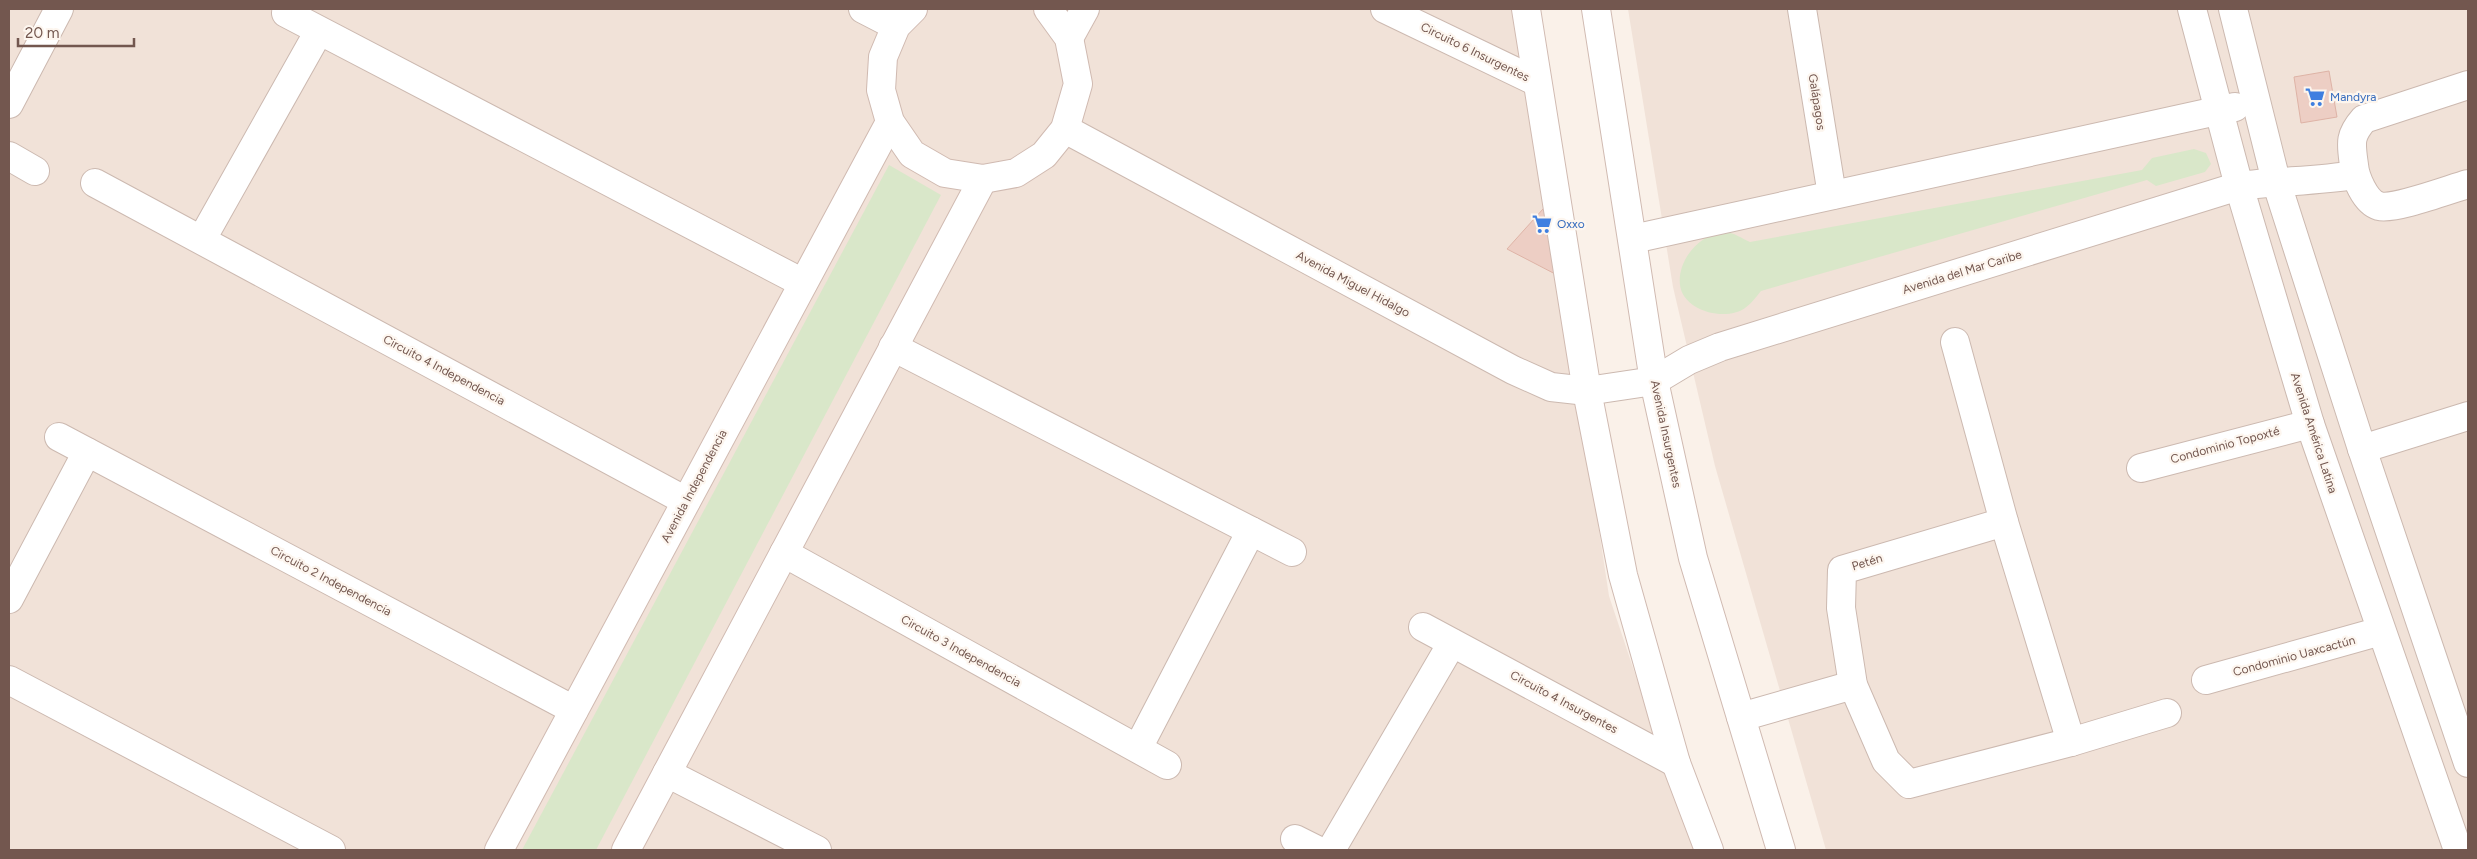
<svg xmlns="http://www.w3.org/2000/svg" width="2477" height="859" viewBox="0 0 2477 859" font-family="Figtree,sans-serif">
<style>
.residential{fill:#f1e2d8}
.green{fill:#d9e7c9}
.building{fill:#edcec4;stroke:#deb3a6}
.lines{fill:none;stroke-linecap:round;stroke-linejoin:round}
.minor-casing{stroke:#ccb9b0;stroke-width:30}
.tertiary-casing{stroke:#ccb9b0;stroke-width:30}
.secondary-casing{stroke:#d0bab1;stroke-width:30}
.minor{stroke:#fff;stroke-width:28}
.tertiary{stroke:#fff;stroke-width:28}
.secondary{stroke:#fff;stroke-width:28}
.labels{text-anchor:middle;dominant-baseline:central;stroke-width:4.5;stroke-linejoin:round;paint-order:stroke}
.street-label{font-size:12px;fill:#73574f;stroke:#fdf6ef}
.shop-label{font-size:12px;fill:#366cbe;stroke:#fdf6ef;text-anchor:start}
</style>
<rect width="100%" height="100%" fill="#faf1e9"/>
<!-- residential -->
<g class="residential">
<polygon points="9,9 1520,9 1609,596 1694,850 9,850"/>
<polygon points="1628,9 2468,9 2468,850 1826,850 1715,466 1673,287"/>
</g>
<!-- green -->
<g class="green">
<path d="M2194 149 2206 153 2211 164 2205 172 2156 186 2147 180 1761 291C1756 297 1751 304 1745 308 1726 322 1683 311 1680 285 1677 260 1700 233 1725 232 1733 232 1743 239 1750 242L2142 170 2152 158Z"/>
<polygon points="889,165 941,195 596,850 522,850"/>
</g>
<!-- building -->
<g class="building">
<polygon points="2329,71 2337,117 2301,123 2294,77"/>
<polygon points="1552,199 1561,277 1507,249"/>
</g>
<g class="lines">
<defs>
<g id="minor">
<polyline points="1385,9 1537,82"/>
<polyline points="1802,9 1832,195"/>
<polyline points="2192,9 2239,186 2310,424 2458,850"/>
<polyline points="2233,9 2276,181 2362,449 2468,763"/>
<polyline points="286,13 803,283"/>
<path d="M2468 85 2364 119C2349 136 2351 143 2354 165 2355 177 2365 202 2379 206 2395 210 2450 189 2468 184"/>
<polyline points="9,104 59,9"/>
<polyline points="9,156 35,171"/>
<polyline points="95,183 686,501"/>
<polyline points="202,239 319,31"/>
<polyline points="1633,239 2235,107"/>
<polyline points="1955,342 2004,522 2071,742"/>
<polyline points="893,347 1292,552"/>
<path d="M1654 381 1689 360 1720 347 2239 186C2278 181 2317 181 2355 175"/>
<polyline points="59,437 574,710"/>
<polyline points="2362,449 2468,416"/>
<polyline points="2141,468 2310,424"/>
<polyline points="2004,522 1842,570 1841,608 1853,685 1886,761 1909,784 2071,742 2167,713"/>
<polyline points="784,553 1167,765"/>
<polyline points="9,599 87,452"/>
<polyline points="1423,627 1676,763"/>
<polyline points="9,680 331,850"/>
<polyline points="2206,680 2381,631"/>
<polyline points="1741,717 1853,685"/>
<polyline points="1138,748 1251,531"/>
<polyline points="667,773 817,850"/>
<polyline points="1295,839 1317,850"/>
<polyline points="1331,850 1452,643"/>
</g>
<g id="tertiary">
<polyline points="863,9 896,26"/>
<polyline points="1065,129 1513,370 1551,387 1587,391 1654,381"/>
</g>
<g id="secondary">
<polyline points="913,9 896,26 883,57 881,90 890,122 912,154 945,173 983,179 1016,173 1044,155 1065,129 1078,84 1069,38 1048,9"/>
<polyline points="1526,9 1587,391 1623,575 1676,763 1709,850"/>
<polyline points="1596,9 1654,381 1693,558 1781,850"/>
<polyline points="1069,38 1085,9"/>
<polyline points="499,850 890,122"/>
<polyline points="626,850 983,179"/>
</g>
</defs>
<!-- minor casing -->
<use href="#minor" class="minor-casing"/>
<!-- tertiary casing -->
<use href="#tertiary" class="tertiary-casing"/>
<!-- secondary casing -->
<use href="#secondary" class="secondary-casing"/>
<!-- minor -->
<use href="#minor" class="minor"/>
<!-- tertiary -->
<use href="#tertiary" class="tertiary"/>
<!-- secondary -->
<use href="#secondary" class="secondary"/>
</g>
<!-- icons -->
<defs>
<symbol id="supermarket-bare" viewBox="-9 -9 18 18"><path d="M-6-5.5h2.5l.6 2H6L4.5 2H-2.5L-4.4-4H-6ZM-1.5 3.2a1.3 1.3 0 1 0 .1 0ZM3 3.2a1.3 1.3 0 1 0 .1 0Z" fill="#3f7fe0" stroke="#fdf6ef" stroke-width="2.5" paint-order="stroke"/></symbol>
</defs>
<g fill-rule="evenodd">
<use href="#supermarket-bare" x="2301" y="83" width="28" height="28"/>
<use href="#supermarket-bare" x="1528" y="210" width="28" height="28"/>
</g>
<g class="labels">
<!-- street labels -->
<g class="street-label">
<text transform="translate(1475 52) rotate(26)">Circuito 6 Insurgentes</text>
<text transform="translate(1817 102) rotate(81)">Galápagos</text>
<text transform="translate(1962 272) rotate(-17)">Avenida del Mar Caribe</text>
<text transform="translate(1353 284) rotate(28)">Avenida Miguel Hidalgo</text>
<text transform="translate(444 370) rotate(28)">Circuito 4 Independencia</text>
<text transform="translate(2314 433) rotate(72)">Avenida América Latina</text>
<text transform="translate(1666 434) rotate(78)">Avenida Insurgentes</text>
<text transform="translate(2225 445) rotate(-15)">Condominio Topoxté</text>
<text transform="translate(694 486) rotate(-62)">Avenida Independencia</text>
<text transform="translate(1867 562) rotate(-17)">Petén</text>
<text transform="translate(331 581) rotate(28)">Circuito 2 Independencia</text>
<text transform="translate(961 651) rotate(29)">Circuito 3 Independencia</text>
<text transform="translate(2294 656) rotate(-15)">Condominio Uaxcactún</text>
<text transform="translate(1564 702) rotate(28)">Circuito 4 Insurgentes</text>
</g>
<!-- shop labels -->
<g class="shop-label">
<text x="2330" y="97">Mandyra</text>
<text x="1557" y="224">Oxxo</text>
</g>
</g>
<!-- border -->
<rect width="2477" height="859" fill="none" stroke="#73574f" stroke-width="20"/>
<!-- scale -->
<path d="M18 38v8h116v-8" fill="none" stroke="#73574f" stroke-width="2.5"/>
<text x="25" y="38" font-size="15" fill="#73574f" stroke="#fdf6ef" stroke-width="4" paint-order="stroke">20 m</text>
</svg>
